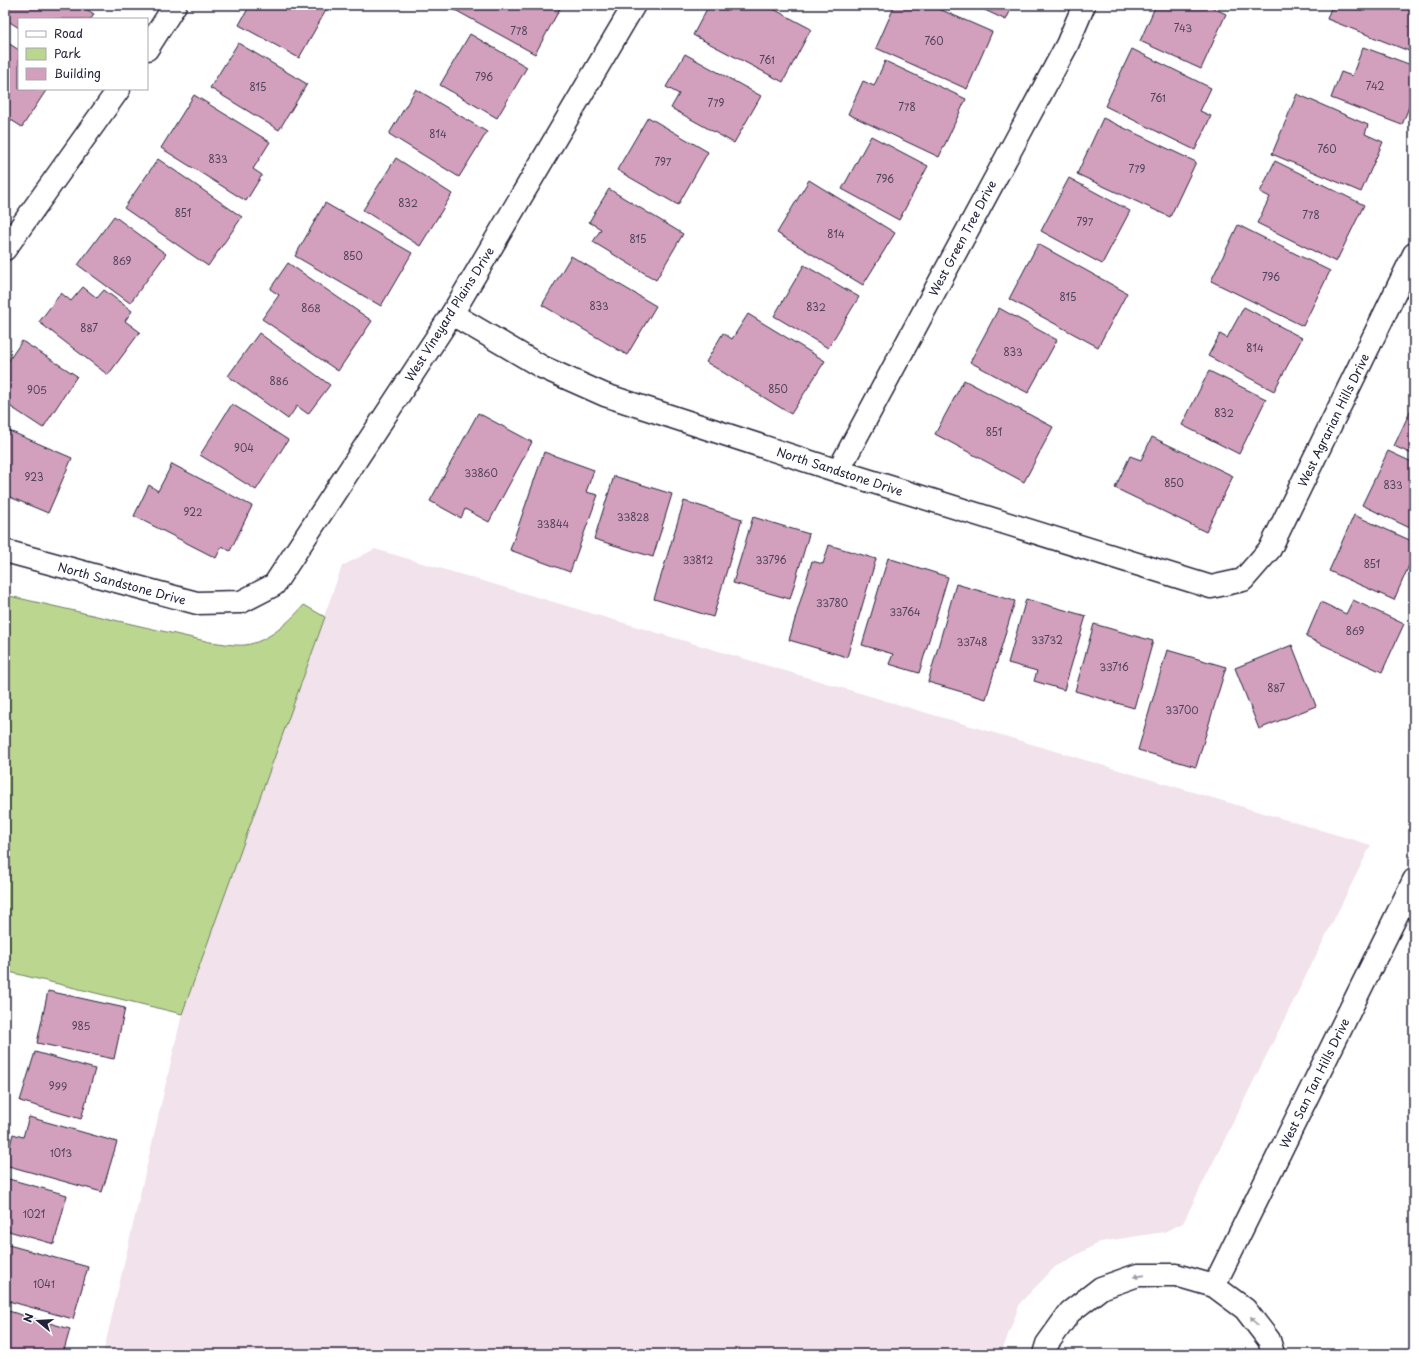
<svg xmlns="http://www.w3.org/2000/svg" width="1419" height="1359" viewBox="0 0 1419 1359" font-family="'Playpen Sans',sans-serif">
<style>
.built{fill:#f2e2eb}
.green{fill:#bbd78f;stroke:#6e7c65}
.building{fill:#d2a0bd;stroke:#22223b}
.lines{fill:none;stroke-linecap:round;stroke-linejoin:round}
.street-casing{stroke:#22223b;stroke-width:25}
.secondary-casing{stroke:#22223b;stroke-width:25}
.street{stroke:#fff;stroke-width:22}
.secondary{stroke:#fff;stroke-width:22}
.oneway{fill:#9c9ca7}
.labels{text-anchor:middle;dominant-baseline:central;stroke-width:3;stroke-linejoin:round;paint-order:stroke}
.number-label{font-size:10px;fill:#4e425c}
.street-label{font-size:12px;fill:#22223b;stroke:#fff}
</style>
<rect width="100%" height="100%" fill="#fff"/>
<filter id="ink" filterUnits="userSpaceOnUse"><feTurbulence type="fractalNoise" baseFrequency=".025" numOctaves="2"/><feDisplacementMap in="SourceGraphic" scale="8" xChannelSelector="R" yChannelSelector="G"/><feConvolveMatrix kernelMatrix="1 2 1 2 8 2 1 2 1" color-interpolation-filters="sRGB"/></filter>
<g filter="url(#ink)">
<!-- built -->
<polygon class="built" points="375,549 1371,845 1183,1223 1164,1232 1100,1242 1055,1267 1020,1303 1001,1354 103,1354 182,1014 342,566"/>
<!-- green -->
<path class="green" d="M5 595 210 642C221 643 234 646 245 645 268 642 289 622 304 605L325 617 182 1014 5 971Z"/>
<!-- building -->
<g class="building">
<polygon points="5,5 80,5 94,14 91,19 19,19 19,28 5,19"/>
<polygon points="250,5 329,5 299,58 239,25"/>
<polygon points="446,5 562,5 535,54"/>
<polygon points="709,5 766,5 811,29 783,82 693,35"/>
<polygon points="895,5 930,5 992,32 967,89 876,48"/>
<polygon points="974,5 1013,5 1006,20"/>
<polygon points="1156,5 1207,5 1226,14 1201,69 1140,41"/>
<polygon points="1332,5 1414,5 1414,53 1327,19"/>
<polygon points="470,34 527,67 497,118 440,85"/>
<polygon points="5,41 19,50 19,89 47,89 22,127 5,116"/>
<polygon points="238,43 307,84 279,130 210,88"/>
<polygon points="1363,47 1414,66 1414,94 1402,125 1331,98 1341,72 1352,76"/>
<polygon points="1132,49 1211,88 1200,111 1211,116 1195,150 1105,106"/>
<polygon points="685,54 761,96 734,143 671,108 679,94 666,87"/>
<polygon points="885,61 966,99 939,157 848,114 863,81 874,86"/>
<polygon points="416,89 487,132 459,177 389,134"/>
<polygon points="1297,94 1368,125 1365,134 1383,142 1361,192 1272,154"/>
<polygon points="194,95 270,142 253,169 262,175 246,201 161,148"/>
<polygon points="648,117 708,152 678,205 617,170"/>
<polygon points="1103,118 1196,162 1170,217 1077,174"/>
<polygon points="871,136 928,166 899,220 842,189"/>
<polygon points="396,158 452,194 420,246 363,210"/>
<polygon points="158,159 242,217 208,266 124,208"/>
<polygon points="1275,161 1364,205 1336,262 1257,223 1270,197 1260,192"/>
<polygon points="1069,178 1130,211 1102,264 1041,231"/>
<polygon points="809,180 895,233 863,285 777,233"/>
<polygon points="609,189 683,234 656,280 593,242 601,229 589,222"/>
<polygon points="325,203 412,253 381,306 295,256"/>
<polygon points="114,216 166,254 130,303 78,265"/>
<polygon points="1238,225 1330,271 1303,326 1211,281"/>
<polygon points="1038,244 1127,293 1098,347 1009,299"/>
<polygon points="571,256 656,306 627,355 542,305"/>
<polygon points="288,263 372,321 338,371 262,319 279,295 270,289"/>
<polygon points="804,265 859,297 828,348 774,316"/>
<polygon points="83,287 97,298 104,290 132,311 125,321 140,332 108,375 39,322 61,293 71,301"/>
<polygon points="1244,307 1302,338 1274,391 1208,356 1220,334 1227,338"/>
<polygon points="999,308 1057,340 1028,393 970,362"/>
<polygon points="748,314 825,361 791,414 706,362 723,333 732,339"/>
<polygon points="259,333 330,385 308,414 297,406 288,419 228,376"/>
<polygon points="22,341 77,376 43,428 5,403 5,366"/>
<polygon points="1209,371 1266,399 1239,454 1182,425"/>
<polygon points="964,380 1053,427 1024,482 935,434"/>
<polygon points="1414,403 1414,455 1394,446"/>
<polygon points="232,404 288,440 256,490 200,455"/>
<polygon points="478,413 532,442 489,522 465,509 461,518 430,501"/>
<polygon points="5,429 72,458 48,513 5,495"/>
<polygon points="1152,437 1233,476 1206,532 1115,488 1130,456 1141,460"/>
<polygon points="1388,451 1414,463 1414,530 1362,505"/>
<polygon points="544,452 594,470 586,492 598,495 570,572 510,550"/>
<polygon points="172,464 252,506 230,551 222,546 216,558 134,516 149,485 158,491"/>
<polygon points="614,476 672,494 653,557 594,539"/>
<polygon points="684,501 742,519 713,617 654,599"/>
<polygon points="1354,515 1414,542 1414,554 1394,600 1329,571"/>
<polygon points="753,517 809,534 790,599 733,583"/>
<polygon points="829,545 876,559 847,657 789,640 812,561 823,564"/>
<polygon points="888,558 948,577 919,673 889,664 893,654 862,645"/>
<polygon points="956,584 1015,601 986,699 928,682"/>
<polygon points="1026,599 1086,616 1064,690 1034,681 1037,671 1008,663"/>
<polygon points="1353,600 1404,624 1382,672 1306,637 1321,602 1346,614"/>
<polygon points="1094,624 1153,641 1134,708 1075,691"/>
<polygon points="1292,645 1316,706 1259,729 1235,668"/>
<polygon points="1167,650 1226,667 1196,767 1138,750"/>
<polygon points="48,991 125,1008 114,1059 37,1043"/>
<polygon points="35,1052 95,1069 81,1119 20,1101"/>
<polygon points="29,1117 117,1142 102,1192 5,1165 13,1134 23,1137"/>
<polygon points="5,1178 67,1195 54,1244 5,1230"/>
<polygon points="5,1244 88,1267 73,1319 5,1300"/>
<polygon points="5,1310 70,1329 63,1354 5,1354"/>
</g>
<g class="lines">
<defs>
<g id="street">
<polyline points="147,49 175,5"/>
<polyline points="5,249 119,89"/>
<polyline points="452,314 542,367 605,395 838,471 1211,587 1243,580 1270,549 1414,254"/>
<polyline points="838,471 1067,45 1084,5"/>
<polyline points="5,551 197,603 241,602 274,585 452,314 634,5"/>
<polyline points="1214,1286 1414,880"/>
</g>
<polyline id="secondary" points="1044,1354 1047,1344 1070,1312 1101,1288 1138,1275 1176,1275 1214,1286 1245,1309 1269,1340 1273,1354"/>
</defs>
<!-- street casing -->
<use href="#street" class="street-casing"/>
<!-- secondary casing -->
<use href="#secondary" class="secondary-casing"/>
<!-- street -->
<use href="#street" class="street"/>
<!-- secondary -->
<use href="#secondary" class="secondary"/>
</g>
<!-- one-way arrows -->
<defs><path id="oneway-solid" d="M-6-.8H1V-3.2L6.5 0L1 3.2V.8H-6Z"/></defs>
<g class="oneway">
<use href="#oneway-solid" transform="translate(1139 1276) rotate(172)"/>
<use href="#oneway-solid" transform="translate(1254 1321) rotate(-127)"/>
</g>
</g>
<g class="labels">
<!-- number labels -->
<g class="number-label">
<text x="1183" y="27">743</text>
<text x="519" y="30">778</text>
<text x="934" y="40">760</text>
<text x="767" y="59">761</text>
<text x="484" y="76">796</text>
<text x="1375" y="85">742</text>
<text x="258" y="86">815</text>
<text x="1158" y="97">761</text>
<text x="716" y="102">779</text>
<text x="907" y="106">778</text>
<text x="438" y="133">814</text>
<text x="1327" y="148">760</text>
<text x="218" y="158">833</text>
<text x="663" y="161">797</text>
<text x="1137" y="168">779</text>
<text x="885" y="178">796</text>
<text x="408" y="202">832</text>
<text x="183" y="212">851</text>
<text x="1311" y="214">778</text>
<text x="1085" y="221">797</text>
<text x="836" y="233">814</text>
<text x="638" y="238">815</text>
<text x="353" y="255">850</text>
<text x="122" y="260">869</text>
<text x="1271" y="276">796</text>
<text x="1068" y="296">815</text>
<text x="599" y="305">833</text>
<text x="816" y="306">832</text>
<text x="311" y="307">868</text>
<text x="89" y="327">887</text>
<text x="1255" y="347">814</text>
<text x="1013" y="351">833</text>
<text x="279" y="380">886</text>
<text x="778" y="388">850</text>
<text x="37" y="389">905</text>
<text x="1224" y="412">832</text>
<text x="994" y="431">851</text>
<text x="244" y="447">904</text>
<text x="481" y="472">33860</text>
<text x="34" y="476">923</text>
<text x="1174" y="482">850</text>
<text x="1393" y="484">833</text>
<text x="193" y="511">922</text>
<text x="633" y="516">33828</text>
<text x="553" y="523">33844</text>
<text x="698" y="559">33812</text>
<text x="771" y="559">33796</text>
<text x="1372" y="563">851</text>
<text x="832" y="602">33780</text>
<text x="905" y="611">33764</text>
<text x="1355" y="630">869</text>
<text x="1047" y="639">33732</text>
<text x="972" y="641">33748</text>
<text x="1114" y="666">33716</text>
<text x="1276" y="687">887</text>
<text x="1182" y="709">33700</text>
<text x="81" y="1025">985</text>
<text x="58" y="1085">999</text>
<text x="61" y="1152">1013</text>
<text x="34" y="1213">1021</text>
<text x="44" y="1283">1041</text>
</g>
<!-- street labels -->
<g class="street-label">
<text transform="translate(962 238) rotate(-62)">West Green Tree Drive</text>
<text transform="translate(449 314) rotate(-58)">West Vineyard Plains Drive</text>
<text transform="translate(1333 420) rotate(-64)">West Agrarian Hills Drive</text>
<text transform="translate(840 471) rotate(18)">North Sandstone Drive</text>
<text transform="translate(122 583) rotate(15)">North Sandstone Drive</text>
<text transform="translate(1314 1083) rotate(-64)">West San Tan Hills Drive</text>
</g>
</g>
<!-- margin -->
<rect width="1419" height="1359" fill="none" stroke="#fff" stroke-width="20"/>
<rect x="10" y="10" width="1399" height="1339" fill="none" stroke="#22223b" stroke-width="1.5" filter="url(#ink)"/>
<!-- legend -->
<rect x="18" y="18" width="130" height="72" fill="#ffffff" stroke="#a7a7b1"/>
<rect x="26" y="31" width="20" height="6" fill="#ffffff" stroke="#a7a7b1"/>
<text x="54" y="38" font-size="12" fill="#22223b">Road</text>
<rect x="26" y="48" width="20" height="12" fill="#bbd78f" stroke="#a7a7b1"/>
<text x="54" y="58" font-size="12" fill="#22223b">Park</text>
<rect x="26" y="68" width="20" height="12" fill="#d2a0bd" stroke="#a7a7b1"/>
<text x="54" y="78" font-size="12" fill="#22223b">Building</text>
<!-- north arrow -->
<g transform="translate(38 1321) rotate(288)" stroke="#ffffff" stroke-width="3" paint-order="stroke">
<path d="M0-3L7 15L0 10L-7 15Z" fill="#22223b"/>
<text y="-6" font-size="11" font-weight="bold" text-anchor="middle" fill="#22223b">N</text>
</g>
</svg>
